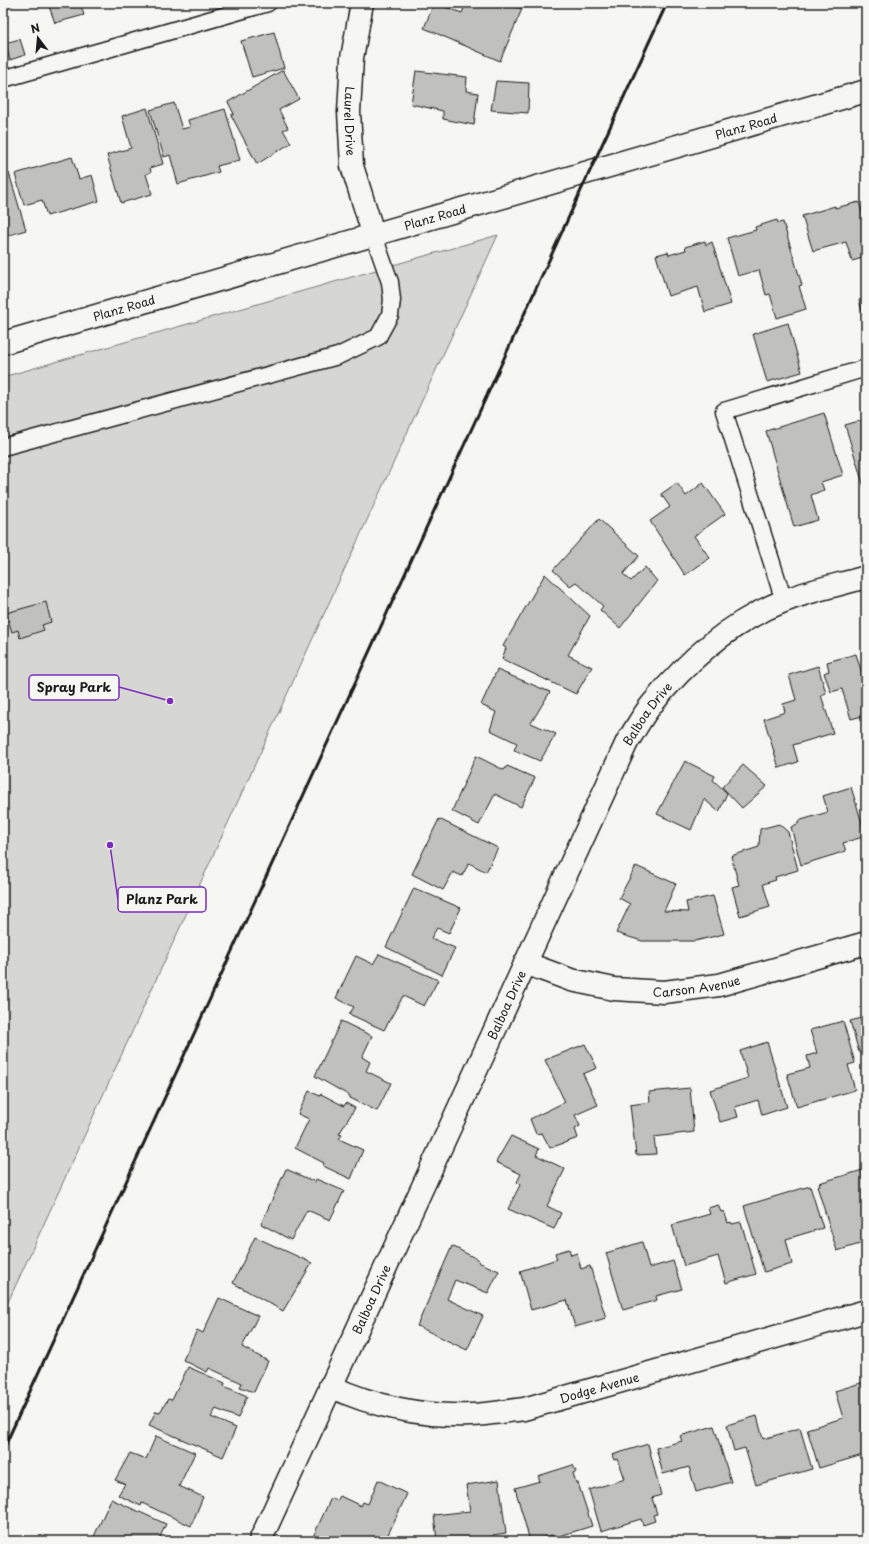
<svg xmlns="http://www.w3.org/2000/svg" width="869" height="1544" viewBox="0 0 869 1544" font-family="'Playpen Sans',sans-serif">
<style>
.green{fill:#d6d6d2;stroke:#797977}
.building{fill:#c0c0bd;stroke:#1c1c1c}
.lines{fill:none;stroke-linecap:round;stroke-linejoin:round}
.lane-casing{stroke:#1c1c1c;stroke-width:19}
.street-casing{stroke:#1c1c1c;stroke-width:25}
.secondary-casing{stroke:#1c1c1c;stroke-width:25}
.lane{stroke:#f6f6f2;stroke-width:16}
.street{stroke:#f6f6f2;stroke-width:22}
.secondary{stroke:#f6f6f2;stroke-width:22}
.rail{stroke:#1c1c1c;stroke-width:3}
.labels{text-anchor:middle;dominant-baseline:central;stroke-width:4;stroke-linejoin:round;paint-order:stroke}
.street-label{font-size:12px;fill:#1c1c1c;stroke:#f6f6f2}
.leader{fill:none;stroke:#7b2cbf;stroke-width:1.5}
.callout-dot{fill:#7b2cbf;stroke:#f6f6f2;stroke-width:1.5}
.callout{fill:#f6f6f2;stroke:#7b2cbf;stroke-width:1.5}
.callout-label{font-size:13px;text-anchor:middle;font-weight:bold;fill:#1c1c1c}
</style>
<rect width="100%" height="100%" fill="#f6f6f2"/>
<filter id="ink" filterUnits="userSpaceOnUse"><feTurbulence type="fractalNoise" baseFrequency=".025" numOctaves="2"/><feDisplacementMap in="SourceGraphic" scale="8" xChannelSelector="R" yChannelSelector="G"/><feConvolveMatrix kernelMatrix="1 2 1 2 8 2 1 2 1" color-interpolation-filters="sRGB"/></filter>
<g filter="url(#ink)">
<!-- green -->
<polygon class="green" points="498,235 3,1313 3,377"/>
<!-- building -->
<g class="building">
<polygon points="3,3 20,3 3,8"/>
<polygon points="52,3 80,3 84,15 55,23 49,6 53,5"/>
<polygon points="434,3 462,13 466,3 505,3 522,9 500,61 424,28"/>
<polygon points="274,32 284,68 252,77 241,41"/>
<polygon points="20,39 25,55 10,60 5,43"/>
<polygon points="283,70 299,99 279,110 288,128 283,130 291,143 257,164 231,115 234,114 228,102"/>
<polygon points="416,71 467,77 466,91 478,93 474,125 443,119 443,111 411,104"/>
<polygon points="496,81 529,83 528,113 491,110"/>
<polygon points="174,103 182,129 190,127 188,120 225,109 240,160 217,166 219,172 178,184 170,155 164,157 150,110"/>
<polygon points="147,108 163,164 150,168 151,172 146,174 152,194 121,203 107,155 131,148 122,116"/>
<polygon points="72,157 79,179 92,175 99,201 47,216 42,200 24,205 15,174"/>
<polygon points="9,173 26,230 3,237 3,175"/>
<polygon points="859,202 866,225 866,257 852,261 846,242 813,251 802,216 835,206 835,208"/>
<polygon points="777,220 778,223 783,222 802,285 799,286 806,309 777,318 770,294 766,295 759,270 738,276 727,238 756,230 755,227"/>
<polygon points="705,241 706,245 712,242 731,304 705,312 698,287 668,296 656,255 668,252 669,255 686,250 685,247"/>
<polygon points="866,298 866,325 859,300"/>
<polygon points="788,323 802,372 767,382 753,334"/>
<polygon points="824,413 843,475 821,482 824,490 811,495 818,520 794,527 766,431"/>
<polygon points="866,419 866,490 865,490 845,425"/>
<polygon points="677,483 686,496 703,483 725,514 694,536 710,558 685,575 650,521 670,507 661,494"/>
<polygon points="599,519 639,556 623,574 631,581 645,567 657,581 620,628 600,610 603,606 576,582 570,586 553,570"/>
<polygon points="545,574 590,616 568,655 592,667 576,694 502,659 506,648 503,646"/>
<polygon points="46,602 51,622 42,625 44,630 20,638 18,630 12,632 6,613"/>
<polygon points="856,654 863,677 866,676 866,715 851,719 842,689 831,692 824,673 829,671 827,662"/>
<polygon points="818,666 826,693 821,695 833,733 793,745 798,762 779,768 764,719 785,712 783,704 796,700 789,675"/>
<polygon points="497,670 550,692 531,723 556,734 540,761 514,750 517,743 490,730 496,712 481,705"/>
<polygon points="476,756 504,770 507,766 535,778 521,807 495,794 479,825 452,811"/>
<polygon points="685,761 715,776 713,780 727,793 719,812 704,799 691,830 657,814"/>
<polygon points="743,765 767,786 742,808 722,787"/>
<polygon points="851,787 866,836 843,843 846,851 801,865 791,827 799,823 798,821 828,812 823,796"/>
<polygon points="439,819 498,848 486,872 469,863 462,876 453,872 443,890 412,874"/>
<polygon points="779,824 788,832 798,870 775,877 776,880 763,884 770,907 740,916 732,887 739,885 731,856 759,847 760,829"/>
<polygon points="636,866 676,884 664,911 688,912 686,902 713,896 724,934 695,941 642,941 616,933 630,904 619,898"/>
<polygon points="414,888 461,908 449,933 437,928 431,938 455,948 442,975 386,947"/>
<polygon points="379,954 438,980 424,1006 403,996 384,1030 349,1014 354,1007 336,998 356,956 373,964"/>
<polygon points="866,1017 866,1056 864,1050 859,1052 850,1021"/>
<polygon points="341,1021 372,1036 362,1057 370,1062 366,1071 391,1083 377,1111 350,1098 350,1096 315,1076"/>
<polygon points="843,1021 855,1063 848,1065 855,1090 797,1107 787,1074 810,1068 807,1056 817,1053 810,1030"/>
<polygon points="767,1042 787,1107 762,1115 758,1100 735,1107 738,1117 720,1122 710,1090 748,1078 740,1051"/>
<polygon points="585,1044 597,1068 583,1074 598,1105 575,1115 580,1126 575,1129 578,1138 550,1148 542,1133 536,1134 530,1119 565,1102 545,1060"/>
<polygon points="690,1088 694,1132 654,1137 656,1154 636,1155 630,1105 650,1102 649,1092"/>
<polygon points="309,1091 320,1096 321,1094 344,1106 346,1103 355,1108 339,1134 342,1135 339,1139 363,1150 351,1179 323,1166 324,1163 295,1148 309,1119 298,1114"/>
<polygon points="511,1136 539,1149 536,1155 565,1169 547,1206 561,1213 554,1229 508,1209 520,1185 517,1182 521,1174 496,1162"/>
<polygon points="286,1169 315,1182 316,1179 344,1191 330,1220 307,1210 291,1240 261,1224"/>
<polygon points="866,1169 866,1242 837,1251 817,1186 820,1185 819,1183"/>
<polygon points="810,1186 823,1228 786,1239 792,1264 764,1272 744,1206"/>
<polygon points="718,1205 721,1212 724,1211 728,1223 731,1222 732,1224 741,1222 756,1274 726,1283 718,1256 684,1266 672,1225 710,1214 708,1208"/>
<polygon points="255,1237 312,1263 283,1311 233,1283"/>
<polygon points="642,1242 649,1268 673,1261 682,1289 656,1296 657,1300 623,1310 606,1253"/>
<polygon points="452,1246 479,1260 478,1262 499,1271 488,1293 455,1280 447,1299 483,1316 467,1350 417,1326"/>
<polygon points="569,1249 571,1255 577,1253 581,1269 590,1266 606,1318 575,1327 567,1300 531,1310 520,1271 557,1259 555,1253"/>
<polygon points="219,1298 258,1316 242,1347 268,1361 254,1392 240,1387 242,1383 209,1368 207,1372 183,1360 197,1330 203,1333"/>
<polygon points="188,1367 225,1383 224,1386 247,1396 238,1418 216,1409 211,1417 236,1428 223,1457 149,1425 156,1411 160,1412 168,1399 172,1400"/>
<polygon points="864,1382 866,1388 866,1454 819,1468 807,1429 843,1418 835,1391"/>
<polygon points="757,1416 763,1439 800,1428 812,1469 756,1485 745,1448 734,1451 727,1425"/>
<polygon points="714,1426 731,1482 696,1492 689,1467 663,1474 656,1448 682,1441 680,1436"/>
<polygon points="156,1436 195,1453 179,1486 203,1497 191,1526 142,1503 141,1506 118,1495 125,1484 115,1480 130,1453 146,1459"/>
<polygon points="648,1444 661,1495 652,1498 657,1514 653,1515 655,1521 643,1525 641,1519 601,1531 589,1490 625,1479 618,1459 614,1460 612,1455"/>
<polygon points="573,1465 576,1472 573,1473 576,1483 578,1483 592,1526 553,1538 552,1535 530,1541 515,1488 540,1481 538,1476"/>
<polygon points="378,1480 407,1494 385,1541 311,1541 331,1498 337,1501 340,1496 361,1506 363,1502 368,1504"/>
<polygon points="499,1480 506,1533 493,1535 493,1541 437,1541 434,1515 470,1511 466,1485"/>
<polygon points="111,1499 166,1524 158,1541 92,1541"/>
</g>
<g class="lines">
<defs>
<g id="lane">
<polyline points="3,79 268,3"/>
<polyline points="3,447 338,356 378,337 390,315 392,300 390,282 374,236"/>
<polyline points="784,601 724,411 866,368"/>
</g>
<g id="street">
<path id="s1" d="M362 3 352 58 349 112 352 166 374 236"/>
<path id="s2" d="M525 963 571 980 614 989 664 992 719 985 866 943"/>
<path id="s3" d="M330 1386C372 1406 423 1417 470 1415 488 1415 506 1411 524 1409L866 1311"/>
<path id="s4" d="M260 1541 627 742C635 730 642 716 652 704 687 661 732 621 784 601 810 590 839 585 866 577"/>
</g>
<g id="secondary">
<path id="s5" d="M3 343 866 91"/>
</g>
</defs>
<!-- lane casing -->
<use href="#lane" class="lane-casing"/>
<!-- street casing -->
<use href="#street" class="street-casing"/>
<!-- secondary casing -->
<use href="#secondary" class="secondary-casing"/>
<!-- lane -->
<use href="#lane" class="lane"/>
<!-- street -->
<use href="#street" class="street"/>
<!-- secondary -->
<use href="#secondary" class="secondary"/>
<!-- rail -->
<polyline class="rail" points="3,1450 667,3"/>
</g>
</g>
<g class="labels">
<!-- street labels -->
<g class="street-label">
<text stroke="none"><textPath href="#s1" startOffset="119">Laurel Drive</textPath></text>
<text stroke="none"><textPath href="#s5" startOffset="774">Planz Road</textPath></text>
<text stroke="none"><textPath href="#s5" startOffset="450">Planz Road</textPath></text>
<text stroke="none"><textPath href="#s5" startOffset="126">Planz Road</textPath></text>
<text stroke="none"><textPath href="#s4" startOffset="914">Balboa Drive</textPath></text>
<text stroke="none"><textPath href="#s2" startOffset="176">Carson Avenue</textPath></text>
<text stroke="none"><textPath href="#s4" startOffset="590">Balboa Drive</textPath></text>
<text stroke="none"><textPath href="#s4" startOffset="266">Balboa Drive</textPath></text>
<text stroke="none"><textPath href="#s3" startOffset="277">Dodge Avenue</textPath></text>
</g>
</g>
<!-- callouts -->
<path class="leader" d="M170 701L119 687M110 845L118 900"/>
<g class="callout-dot">
<circle cx="170" cy="701" r="4"/>
<circle cx="110" cy="845" r="4"/>
</g>
<g class="callout">
<rect x="29" y="675" width="90" height="25" rx="4"/>
<rect x="118" y="887" width="88" height="25" rx="4"/>
</g>
<g class="callout-label">
<text x="74" y="692">Spray Park</text>
<text x="162" y="904">Planz Park</text>
</g>
<!-- margin -->
<rect width="869" height="1544" fill="none" stroke="#f6f6f2" stroke-width="16"/>
<rect x="8" y="8" width="853" height="1528" fill="none" stroke="#1c1c1c" stroke-width="1.5" filter="url(#ink)"/>
<!-- north arrow -->
<g transform="translate(38 38) rotate(344)" stroke="#f6f6f2" stroke-width="3" paint-order="stroke">
<path d="M0-3L7 15L0 10L-7 15Z" fill="#1c1c1c"/>
<text y="-6" font-size="11" font-weight="bold" text-anchor="middle" fill="#1c1c1c">N</text>
</g>
</svg>
